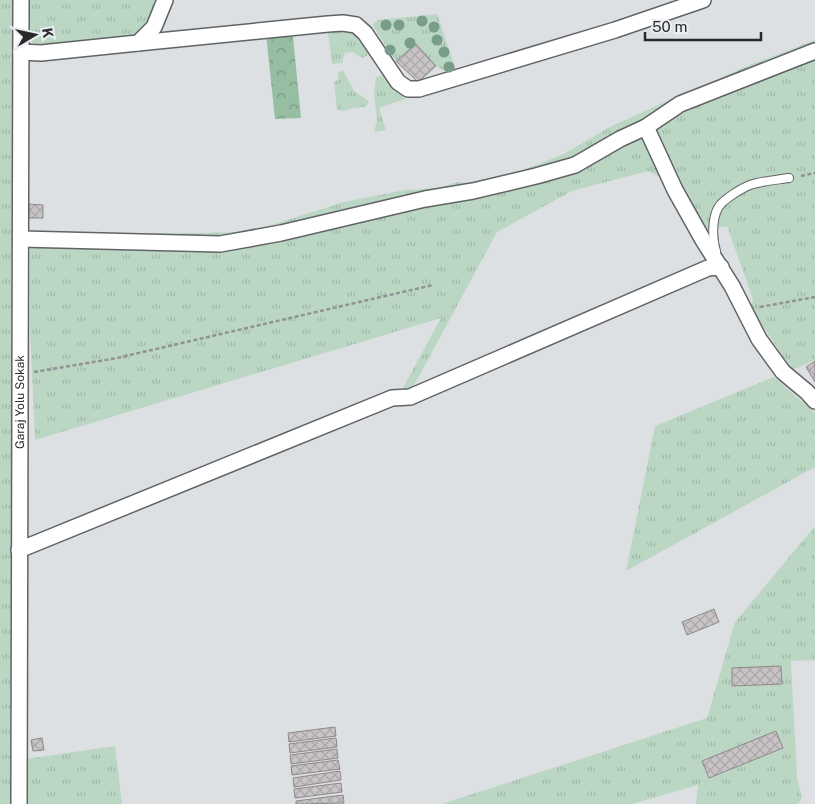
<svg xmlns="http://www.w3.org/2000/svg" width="815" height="804" viewBox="0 0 815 804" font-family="'Public Sans',sans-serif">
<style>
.grass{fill:url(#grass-tufts)}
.forest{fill:url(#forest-crowns)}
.building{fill:url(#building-cross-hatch);stroke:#8d898a}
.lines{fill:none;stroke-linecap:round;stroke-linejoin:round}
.lane-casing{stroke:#616366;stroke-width:10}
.street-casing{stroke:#616366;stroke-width:18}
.path{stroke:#909294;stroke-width:2.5;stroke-dasharray:4 2.5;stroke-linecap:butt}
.lane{stroke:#fff;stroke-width:8}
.street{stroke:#fff;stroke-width:15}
.tree{fill:#799d8a}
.labels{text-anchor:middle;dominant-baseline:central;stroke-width:5;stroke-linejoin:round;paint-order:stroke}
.street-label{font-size:12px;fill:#28292a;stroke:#eaedf0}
</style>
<defs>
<pattern id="grass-tufts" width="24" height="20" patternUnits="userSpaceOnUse" patternTransform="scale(1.25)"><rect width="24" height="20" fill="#bbd7c3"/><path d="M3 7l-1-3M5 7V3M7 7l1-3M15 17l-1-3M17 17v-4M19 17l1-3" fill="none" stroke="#a1b9a8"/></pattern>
<pattern id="forest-crowns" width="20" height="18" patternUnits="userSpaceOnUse" patternTransform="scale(1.25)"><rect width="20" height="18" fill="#96bea2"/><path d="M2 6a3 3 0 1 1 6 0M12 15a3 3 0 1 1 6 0" fill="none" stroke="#7a9a84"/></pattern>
<pattern id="building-cross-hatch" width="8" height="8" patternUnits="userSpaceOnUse" patternTransform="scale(1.25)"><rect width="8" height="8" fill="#c8c3c5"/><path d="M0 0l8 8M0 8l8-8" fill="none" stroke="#aca8a9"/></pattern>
</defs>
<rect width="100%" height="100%" fill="#dde0e3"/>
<!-- grass -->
<g class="grass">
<polygon points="0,0 17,0 16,804 0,804"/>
<polygon points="29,0 163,0 140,34 127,40 35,44 27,39"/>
<polygon points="437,14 456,70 448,73 436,66 396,61 373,26 374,23 378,20"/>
<polygon points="353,31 364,43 368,55 362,58 353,52 345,53 342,63 332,64 328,32"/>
<polygon points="815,40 815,360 792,370 751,308 753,299 727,226 702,230 662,178 648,171 572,191 497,232 411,391 403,388 441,318 35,440 30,329 30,236 249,232 344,202 405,190 438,188 458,182 467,183 523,170 564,154 610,127 656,106 752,64"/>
<polygon points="343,70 354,91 369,101 365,107 353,108 344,111 337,110 334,82 338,80 338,73"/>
<polygon points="388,74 405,99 379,108 386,130 374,132 377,120 374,94 376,77"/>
<polygon points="774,377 815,413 815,467 626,571 655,426"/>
<polygon points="815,526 815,660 791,661 797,778 802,798 798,804 696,804 698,785 632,804 442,804 707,718 735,622"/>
<polygon points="115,746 122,804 26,804 26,759"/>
</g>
<!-- forest -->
<polygon class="forest" points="266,34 293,37 301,118 275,119"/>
<!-- building -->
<g class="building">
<polygon points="416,44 436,66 418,82 396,61"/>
<polygon points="29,204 43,205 43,218 29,218"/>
<polygon points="815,361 815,382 806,367"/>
<polygon points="714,609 719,622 687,635 682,622"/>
<polygon points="781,666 782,684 732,686 732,668"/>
<polygon points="335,727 336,736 289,742 288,733"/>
<polygon points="776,731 783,748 709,778 702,761"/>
<polygon points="42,738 44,750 33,751 31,740"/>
<polygon points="336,738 337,747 290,753 289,744"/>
<polygon points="337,749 338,758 291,764 290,755"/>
<polygon points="338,760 340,769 292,775 291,766"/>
<polygon points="340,771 341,780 294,787 293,778"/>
<polygon points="341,783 342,792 295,798 294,789"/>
<polygon points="343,795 344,803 296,804 296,801"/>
</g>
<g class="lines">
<defs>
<path id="lane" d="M716 251C712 239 712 219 718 208 722 200 742 188 750 185 762 181 776 180 789 178"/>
<g id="street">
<polyline points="138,43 328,24 343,23 356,25 365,33 398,82 408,89 419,89 615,30 703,0"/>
<polyline points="21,52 41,53 138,43 154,27 165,0"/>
<polyline points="646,127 675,190 703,240 732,286 759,339 783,372 807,392 815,401"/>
<polyline points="21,239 220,244 281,233 425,199 473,191 536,176 575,165 620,139 646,127 680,104 815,51"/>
<polyline points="19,550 392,398 410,397 708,268 721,267"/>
<path id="s1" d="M19 804 21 0"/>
</g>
</defs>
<!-- lane casing -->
<use href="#lane" class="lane-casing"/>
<!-- street casing -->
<use href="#street" class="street-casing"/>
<!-- path -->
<g class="path">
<polyline points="801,176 815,173"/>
<polyline points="760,307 815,297"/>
<polyline points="34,372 117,358 433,285"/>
</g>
<!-- lane -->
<use href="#lane" class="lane"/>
<!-- street -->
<use href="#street" class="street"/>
</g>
<!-- trees -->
<g class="tree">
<circle cx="422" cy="21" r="5.5"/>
<circle cx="386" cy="25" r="5.5"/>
<circle cx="399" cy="25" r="5.5"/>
<circle cx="434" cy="27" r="5.5"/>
<circle cx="437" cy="40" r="5.5"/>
<circle cx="410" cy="43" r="5.5"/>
<circle cx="390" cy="50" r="5.5"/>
<circle cx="444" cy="52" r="5.5"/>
<circle cx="449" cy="67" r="5.5"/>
</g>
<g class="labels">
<!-- street labels -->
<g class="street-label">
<text stroke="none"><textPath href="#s1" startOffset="402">Garaj Yolu Sokak</textPath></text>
</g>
</g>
<!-- north arrow -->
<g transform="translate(35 35) rotate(81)" stroke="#eaedf0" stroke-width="4" paint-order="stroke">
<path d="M0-4L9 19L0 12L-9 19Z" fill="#28292a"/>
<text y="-8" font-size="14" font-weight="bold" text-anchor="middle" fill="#28292a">K</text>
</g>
<!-- scale -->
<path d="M645 32v8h116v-8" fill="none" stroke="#28292a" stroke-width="2.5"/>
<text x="652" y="32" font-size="15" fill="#28292a" stroke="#eaedf0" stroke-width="4" paint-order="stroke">50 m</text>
</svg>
